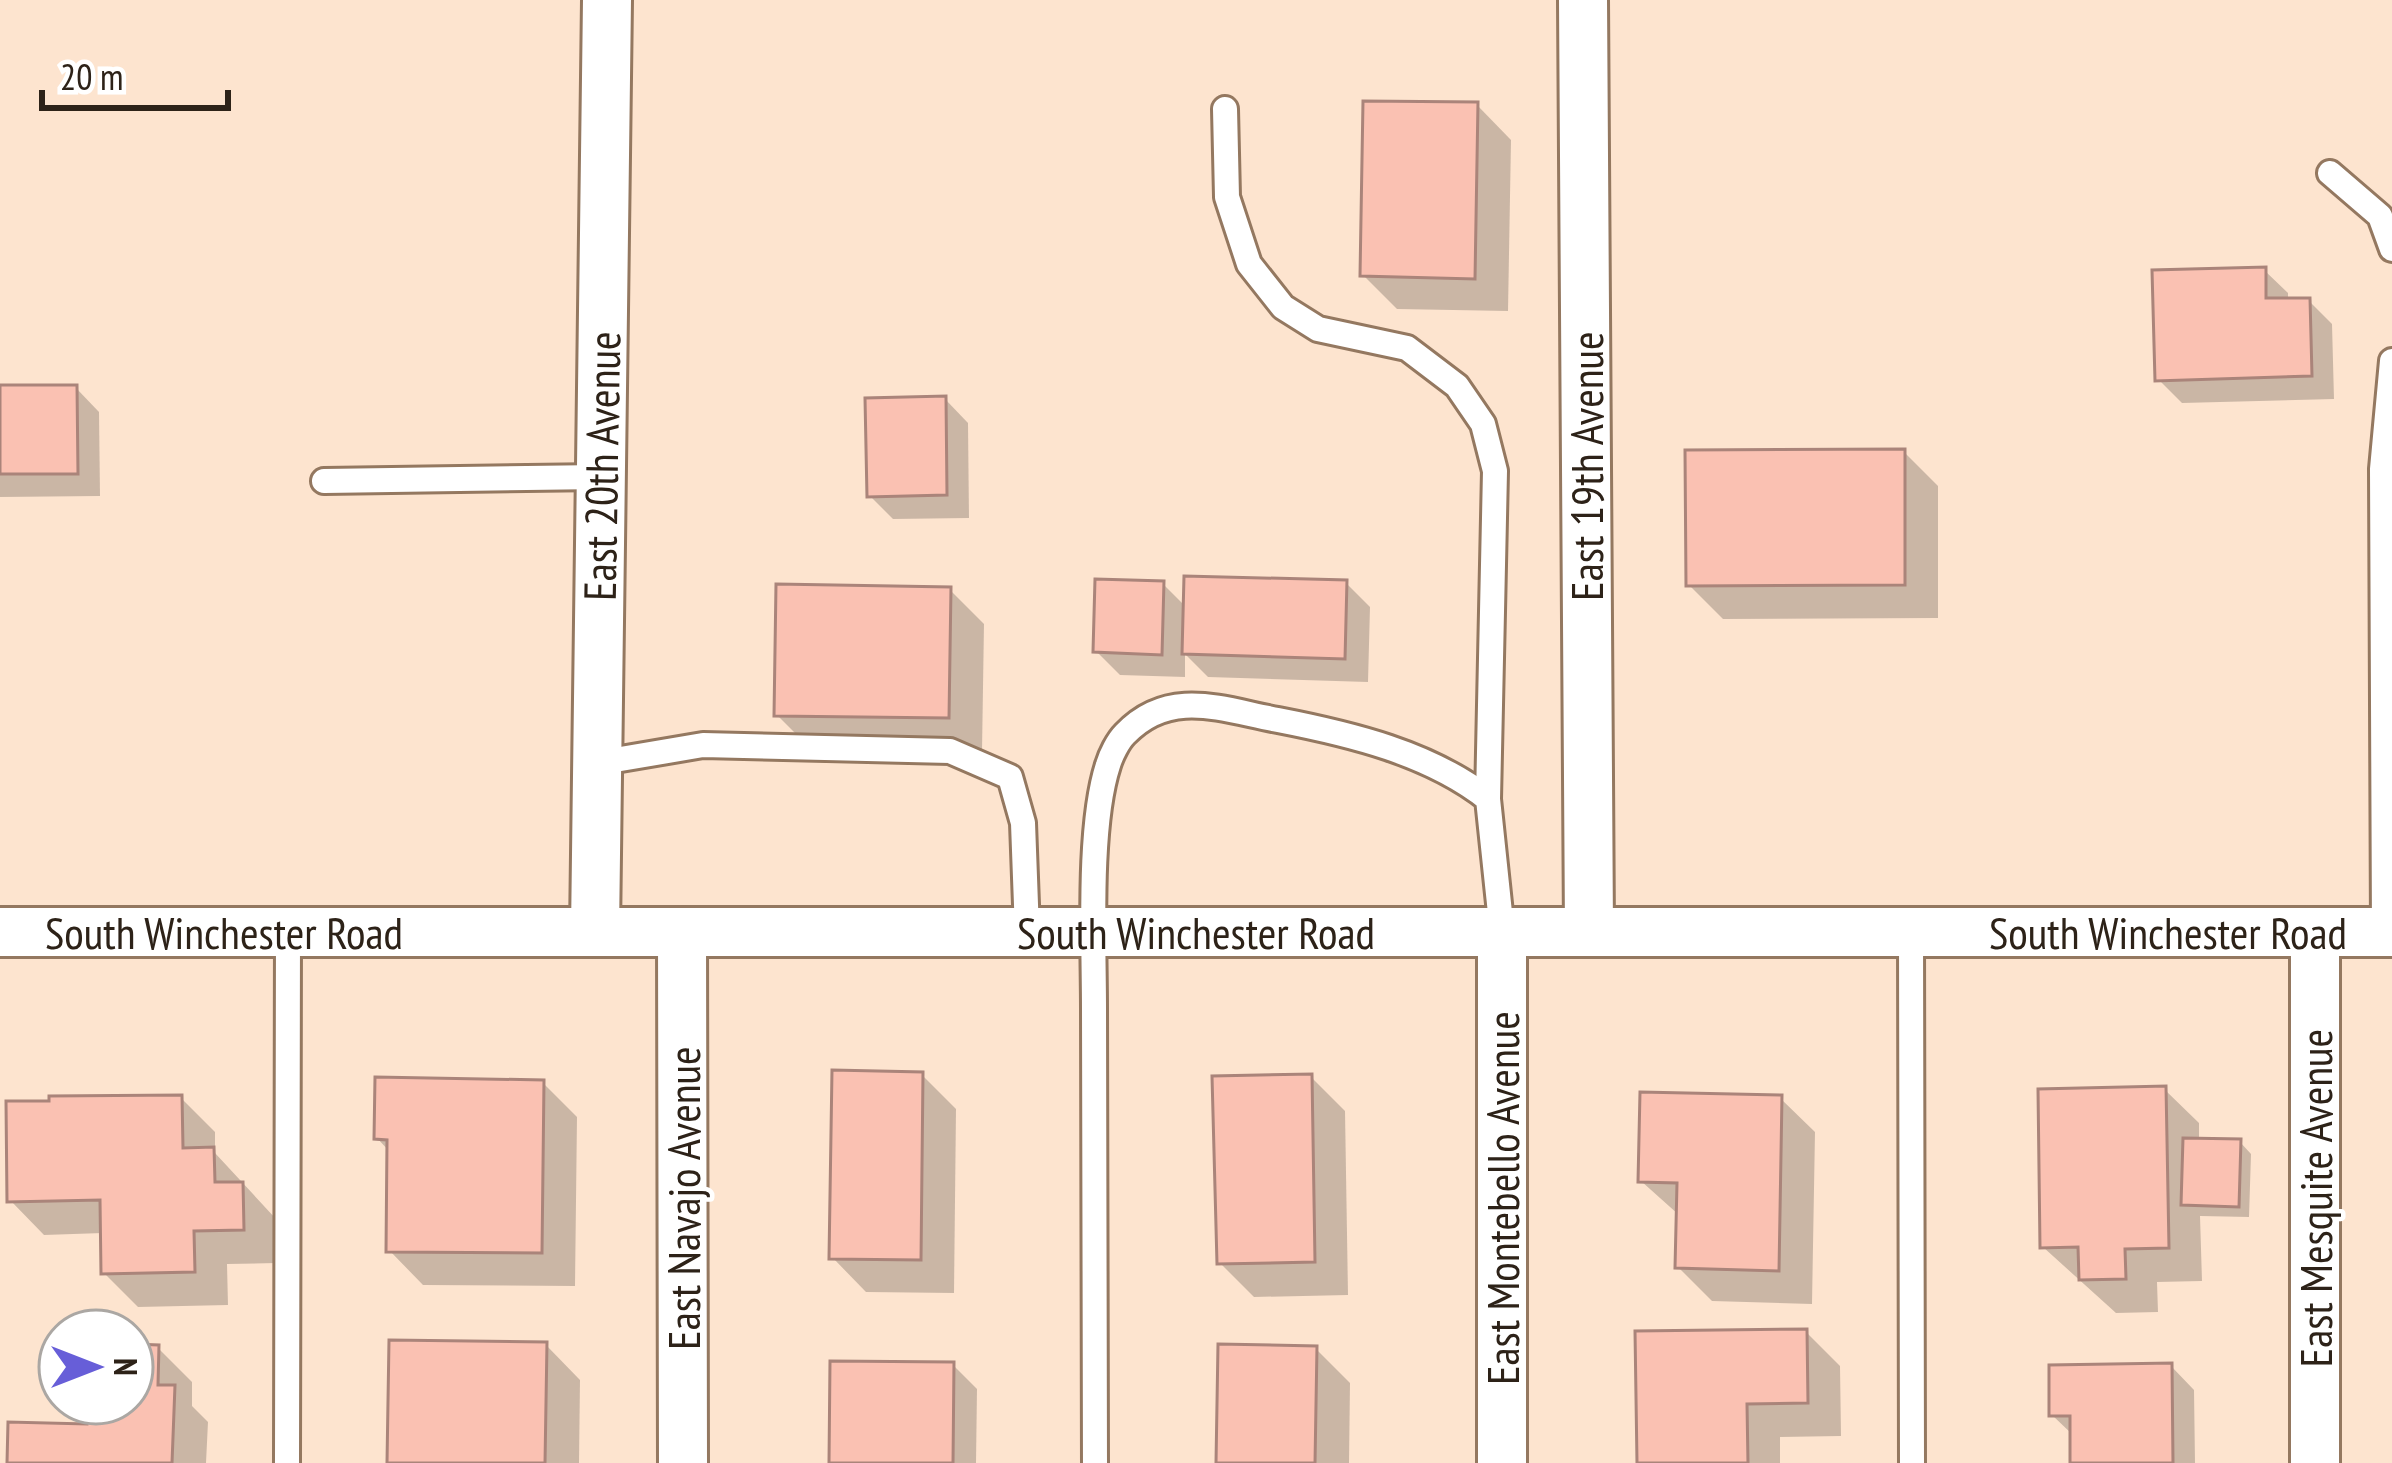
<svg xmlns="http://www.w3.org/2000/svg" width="2392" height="1463" viewBox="0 0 2392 1463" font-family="'PT Sans Narrow',sans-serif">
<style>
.shadow{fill:#0003}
.building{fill:#fac1b2;stroke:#aa847a;stroke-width:3}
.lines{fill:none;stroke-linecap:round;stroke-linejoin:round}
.lane-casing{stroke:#947860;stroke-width:30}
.street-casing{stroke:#947860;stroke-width:54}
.lane{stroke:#fff;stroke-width:24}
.street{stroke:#fff;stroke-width:48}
.labels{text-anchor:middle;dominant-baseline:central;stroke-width:9;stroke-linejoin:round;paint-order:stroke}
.street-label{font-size:45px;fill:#2d2218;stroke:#fff}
</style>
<rect width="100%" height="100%" fill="#fde4cf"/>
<!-- shadow -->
<g class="shadow">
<polygon points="1477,105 1511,140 1508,311 1397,309 1363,275"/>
<polygon points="2264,270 2288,293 2288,301 2309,301 2332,324 2334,399 2182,403 2158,379"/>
<polygon points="0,388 76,388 99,412 100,496 0,497"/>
<polygon points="945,399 968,423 969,518 893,519 870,496"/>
<polygon points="1904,452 1938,486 1938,618 1723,619 1689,585"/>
<polygon points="1346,583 1370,607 1368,682 1208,677 1185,654 1185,677 1120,675 1096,651 1163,584 1186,607"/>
<polygon points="950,590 984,624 982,751 811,749 777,715"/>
<polygon points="922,1075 956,1109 954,1293 866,1292 832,1257"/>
<polygon points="1311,1077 1345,1111 1348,1295 1254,1297 1220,1263"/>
<polygon points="543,1083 577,1117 575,1286 423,1285 389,1250 390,1152 377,1138"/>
<polygon points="2164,1089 2199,1123 2199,1141 2240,1142 2251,1154 2249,1217 2200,1216 2202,1281 2157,1282 2158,1312 2116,1313 2043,1247"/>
<polygon points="181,1098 215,1132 215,1153 276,1219 277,1263 227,1264 228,1305 138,1307 104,1273 103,1233 44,1235 10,1200"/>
<polygon points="1780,1098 1815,1132 1812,1304 1712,1301 1678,1267 1679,1215 1641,1181"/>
<polygon points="1806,1332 1840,1366 1841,1436 1780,1437 1780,1463 1640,1463"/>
<polygon points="546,1345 580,1380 579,1463 390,1463"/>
<polygon points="132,1347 158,1348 192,1382 192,1406 208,1422 206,1463 10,1463 90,1427 91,1403 132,1403"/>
<polygon points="1316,1349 1350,1383 1349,1463 1219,1463"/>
<polygon points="953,1365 977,1389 976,1463 832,1463"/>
<polygon points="2171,1366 2194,1390 2195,1463 2073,1463 2073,1435 2052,1415"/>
</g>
<!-- building -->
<g class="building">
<polygon points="1363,101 1478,102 1475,279 1360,276"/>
<polygon points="2266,267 2266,298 2310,298 2312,376 2155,381 2152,270"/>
<polygon points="0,385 77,385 78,474 0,474"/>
<polygon points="946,396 947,495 867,497 865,398"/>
<polygon points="1905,449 1905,585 1686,586 1685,450"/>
<polygon points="1184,576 1347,580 1345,659 1182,654"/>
<polygon points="1095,579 1164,581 1162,655 1093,652"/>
<polygon points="776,584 951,587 949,718 774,716"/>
<polygon points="832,1070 923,1072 921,1260 829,1259"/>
<polygon points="1312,1074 1315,1262 1217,1264 1212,1076"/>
<polygon points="375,1077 544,1080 542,1253 386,1252 387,1140 374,1139"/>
<polygon points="2166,1086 2169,1248 2125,1249 2126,1279 2079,1280 2078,1247 2040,1248 2038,1089"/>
<polygon points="1640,1092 1782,1095 1779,1271 1675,1268 1677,1183 1638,1182"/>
<polygon points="182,1095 183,1148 214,1147 215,1182 243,1182 244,1230 194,1231 195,1272 101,1274 100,1200 7,1202 6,1101 49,1101 49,1096"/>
<polygon points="2183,1138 2241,1139 2239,1207 2181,1205"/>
<polygon points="1807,1329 1808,1403 1747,1404 1748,1463 1637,1463 1635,1331"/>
<polygon points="389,1340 547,1342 545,1463 387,1463"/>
<polygon points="132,1344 159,1345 158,1385 175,1385 172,1463 7,1463 8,1422 87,1424 88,1403 132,1403"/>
<polygon points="1218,1344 1317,1346 1315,1463 1216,1463"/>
<polygon points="830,1361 954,1362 953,1463 829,1463"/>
<polygon points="2172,1363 2173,1463 2070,1463 2070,1416 2049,1416 2049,1365"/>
</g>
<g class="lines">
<defs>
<g id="lane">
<polyline points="1225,109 1227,197 1249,264 1283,307 1318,329 1407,348 1457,386 1483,424 1495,471 1488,799"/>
<polyline points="2330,173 2380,216 2392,249"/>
<polyline points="324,481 601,477"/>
<polyline points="597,763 703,745 950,751 1010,777 1023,823 1027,932"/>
<polyline points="1911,932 1912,1463"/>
<polyline points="2384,932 2382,469 2392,361"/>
<polyline points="287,1463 288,932"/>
<path d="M1095 1463C1094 1312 1094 1161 1094 1009 1094 943 1088 826 1108 765 1111 755 1118 741 1125 734 1170 687 1223 710 1278 720 1350 734 1430 753 1488 799L1502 932"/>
</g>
<g id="street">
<polyline points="1583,0 1589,932"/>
<polyline points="0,932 2392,932"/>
<polyline points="595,932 607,0"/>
<polyline points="682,932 683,1463"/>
<polyline points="1502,932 1502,1463"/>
<polyline points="2315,932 2315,1463"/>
</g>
</defs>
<!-- lane casing -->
<use href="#lane" class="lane-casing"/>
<!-- street casing -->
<use href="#street" class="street-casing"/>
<!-- lane -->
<use href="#lane" class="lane"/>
<!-- street -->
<use href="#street" class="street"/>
</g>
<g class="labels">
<!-- street labels -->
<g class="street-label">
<text transform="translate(601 466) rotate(-89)">East 20th Avenue</text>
<text transform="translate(1586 466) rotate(-90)">East 19th Avenue</text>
<text x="224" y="932">South Winchester Road</text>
<text x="1196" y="932">South Winchester Road</text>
<text x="2168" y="932">South Winchester Road</text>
<text transform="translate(683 1198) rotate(-90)">East Navajo Avenue</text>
<text transform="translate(1502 1198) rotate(-90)">East Montebello Avenue</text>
<text transform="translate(2315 1198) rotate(-90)">East Mesquite Avenue</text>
</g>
</g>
<!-- north arrow -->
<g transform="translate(96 1367) rotate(90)"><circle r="57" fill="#ffffff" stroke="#aba7a3" stroke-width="3"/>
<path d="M0-9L21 45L0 30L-21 45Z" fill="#675ed8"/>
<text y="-18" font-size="33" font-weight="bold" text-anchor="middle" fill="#2d2218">N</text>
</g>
<!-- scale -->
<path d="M42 90v18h186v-18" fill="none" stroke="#2d2218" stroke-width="6"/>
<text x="60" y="90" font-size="36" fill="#2d2218" stroke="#ffffff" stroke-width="9" paint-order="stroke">20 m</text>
</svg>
